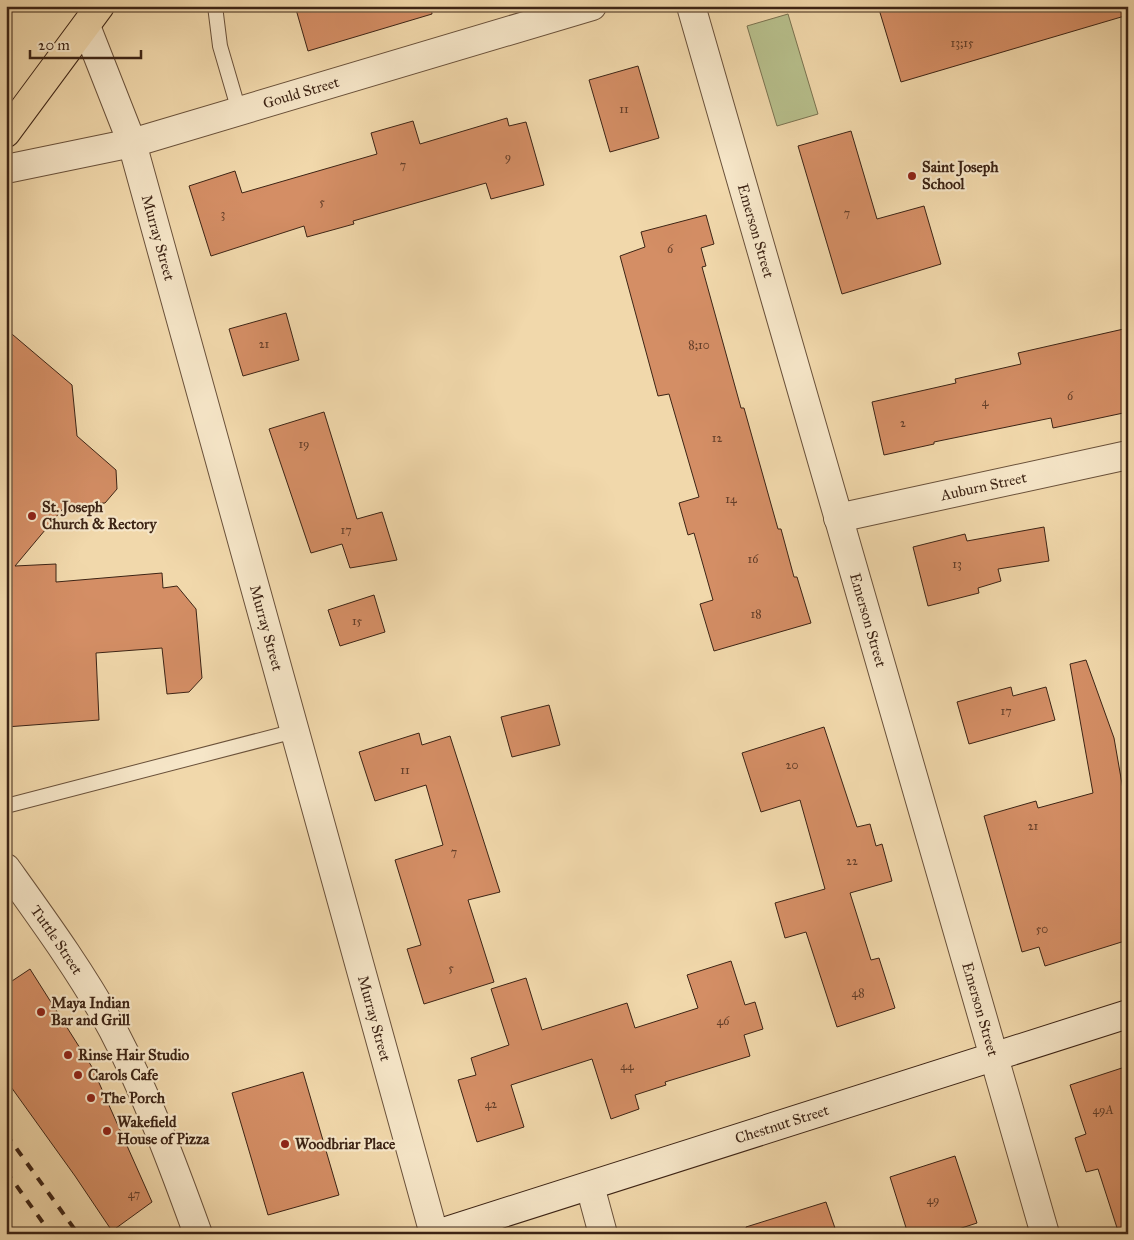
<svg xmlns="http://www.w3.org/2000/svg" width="1134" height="1240" viewBox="0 0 1134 1240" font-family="'IM FELL Great Primer',serif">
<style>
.green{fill:#b7bf8c;stroke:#7a7250}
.building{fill:#d48e65;stroke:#3d2415}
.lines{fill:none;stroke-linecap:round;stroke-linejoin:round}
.lane-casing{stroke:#6a513a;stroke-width:16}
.street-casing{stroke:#6a513a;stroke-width:30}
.secondary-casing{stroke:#3d2415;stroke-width:30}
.primary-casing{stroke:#3d2415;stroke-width:30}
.lane{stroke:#f6e6c8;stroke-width:14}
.street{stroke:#f6e6c8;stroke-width:28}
.secondary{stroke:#f6e6c8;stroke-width:28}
.primary{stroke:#f1d8ab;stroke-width:28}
.rail{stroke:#3d2415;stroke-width:4;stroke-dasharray:9 9;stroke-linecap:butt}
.poi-dot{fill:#8f2418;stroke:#f6e6c8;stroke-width:2}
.labels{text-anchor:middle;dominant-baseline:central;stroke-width:4.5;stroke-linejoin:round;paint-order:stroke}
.number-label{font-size:12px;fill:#633e29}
.street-label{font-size:15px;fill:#3d2415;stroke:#f6e6c8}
.poi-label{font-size:15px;font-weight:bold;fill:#3d2415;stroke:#f6e6c8;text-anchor:start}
</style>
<rect width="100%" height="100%" fill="#f1d8ab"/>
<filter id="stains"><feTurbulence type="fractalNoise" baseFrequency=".004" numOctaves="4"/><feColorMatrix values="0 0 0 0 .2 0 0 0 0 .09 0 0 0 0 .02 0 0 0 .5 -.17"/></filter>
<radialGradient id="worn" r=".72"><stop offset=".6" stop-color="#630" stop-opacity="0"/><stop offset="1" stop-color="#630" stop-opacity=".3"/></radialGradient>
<!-- green -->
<polygon class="green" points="788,14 818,114 777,126 747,26"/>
<!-- building -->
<g class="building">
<polygon points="295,6 431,6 432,14 308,51"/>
<polygon points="878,6 1128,6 1128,15 901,82"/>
<polygon points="638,66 659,138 610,152 589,80"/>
<polygon points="507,118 509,126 526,122 544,185 491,199 486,183 353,221 354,224 307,237 304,226 211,256 189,186 235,171 242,193 377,154 371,133 413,121 420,144"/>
<polygon points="851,131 877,219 924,206 941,264 842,294 798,146"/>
<polygon points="706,215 714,244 701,248 706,266 702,267 741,408 744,408 778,529 781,529 794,577 797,577 811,623 714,651 700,604 713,600 694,533 688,535 679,503 699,497 669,394 658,396 620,256 645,247 641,232"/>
<polygon points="286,313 299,360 243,376 229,329"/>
<polygon points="1128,328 1128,412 1053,428 1051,418 934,442 934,444 884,455 872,402 956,383 955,379 1021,364 1018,353"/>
<polygon points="6,329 72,385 77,436 116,470 117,489 105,503 66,505 15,566 56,564 56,582 162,573 163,588 177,586 196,609 202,678 189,692 167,694 162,648 96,653 99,720 6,727"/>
<polygon points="324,412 357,519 382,512 397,560 350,568 342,544 311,553 269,429"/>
<polygon points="1044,527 1049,561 998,569 1001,581 978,588 979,593 928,606 913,547 965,534 967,541"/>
<polygon points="374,595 385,632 340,646 328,610"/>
<polygon points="1086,660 1114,738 1128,818 1128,940 1045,966 1039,947 1022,952 984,816 1036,801 1038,808 1093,793 1070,664"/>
<polygon points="1011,687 1013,696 1046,687 1055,720 969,744 957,702"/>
<polygon points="549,705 560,745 512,757 501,717"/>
<polygon points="824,727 857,827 870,824 876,846 882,844 892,881 850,893 871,960 879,958 895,1008 837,1027 806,932 785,938 775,903 825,889 800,800 761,812 742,753"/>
<polygon points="419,733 422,745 450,736 500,892 468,900 494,982 424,1004 407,949 421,945 395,860 443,845 426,785 375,801 359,752"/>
<polygon points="731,961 745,1005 755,1002 763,1029 744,1035 750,1056 665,1082 666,1085 635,1095 639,1109 611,1119 592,1059 511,1085 524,1127 477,1142 458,1080 476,1075 471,1058 509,1045 491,989 526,978 542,1030 627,1003 635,1028 698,1008 687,975"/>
<polygon points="30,969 92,1067 152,1202 112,1231 75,1176 6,1080 6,985"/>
<polygon points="1128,1066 1128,1234 1119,1234 1098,1169 1086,1172 1075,1138 1086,1134 1070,1085"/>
<polygon points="303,1072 339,1195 268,1215 232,1093"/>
<polygon points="955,1156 977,1223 943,1234 908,1234 890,1177"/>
<polygon points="826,1202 837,1234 747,1234 746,1227"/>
</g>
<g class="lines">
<defs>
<g id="lane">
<polyline points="215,6 220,46 239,111"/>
<polyline points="6,806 295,731"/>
</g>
<g id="street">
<path id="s1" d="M691 6 1045 1234"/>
<path id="s2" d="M86 26 132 143 434 1234"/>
<path id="s3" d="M6 169 132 143 592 6"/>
<path id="s4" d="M838 518 1128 455"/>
<path id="s5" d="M6 868C44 921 82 973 113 1030 147 1095 173 1165 198 1234"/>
<polyline points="590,1186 603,1234"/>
</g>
<g id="secondary">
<path id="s6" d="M437 1234 1128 1014"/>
</g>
<polyline id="primary" points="6,133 100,6"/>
</defs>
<!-- lane casing -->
<use href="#lane" class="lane-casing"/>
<!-- street casing -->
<use href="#street" class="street-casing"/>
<!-- secondary casing -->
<use href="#secondary" class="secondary-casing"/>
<!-- primary casing -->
<use href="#primary" class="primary-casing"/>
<!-- lane -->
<use href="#lane" class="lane"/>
<!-- street -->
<use href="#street" class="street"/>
<!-- secondary -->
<use href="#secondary" class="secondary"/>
<!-- primary -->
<use href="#primary" class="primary"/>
<!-- rail -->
<g class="rail">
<polyline points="6,1134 78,1234"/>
<polyline points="6,1171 51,1234"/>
</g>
</g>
<!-- markers -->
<g class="poi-dot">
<circle cx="912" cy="176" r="5"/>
<circle cx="32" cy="516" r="5"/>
<circle cx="41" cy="1012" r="5"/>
<circle cx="68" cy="1055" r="5"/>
<circle cx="78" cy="1075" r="5"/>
<circle cx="91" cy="1098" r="5"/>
<circle cx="107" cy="1131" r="5"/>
<circle cx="285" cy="1144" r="5"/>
</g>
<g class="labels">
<!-- number labels -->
<g class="number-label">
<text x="962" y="43">13;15</text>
<text x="624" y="109">11</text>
<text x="508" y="157">9</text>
<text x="403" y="165">7</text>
<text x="322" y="202">5</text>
<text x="847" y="213">7</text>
<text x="223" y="214">3</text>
<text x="670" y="249">6</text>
<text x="264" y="344">21</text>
<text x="699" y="345">8;10</text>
<text x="1070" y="396">6</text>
<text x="985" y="402">4</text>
<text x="903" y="423">2</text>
<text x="717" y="438">12</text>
<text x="304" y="444">19</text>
<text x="731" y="499">14</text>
<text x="346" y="530">17</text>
<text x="753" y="559">16</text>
<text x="957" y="564">13</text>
<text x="756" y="614">18</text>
<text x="357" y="621">15</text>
<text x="1006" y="711">17</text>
<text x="792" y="765">20</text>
<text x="405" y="770">11</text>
<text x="1033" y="826">21</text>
<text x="454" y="852">7</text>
<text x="852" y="861">22</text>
<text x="1042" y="929">50</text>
<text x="451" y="968">5</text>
<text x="858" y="993">48</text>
<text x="723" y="1021">46</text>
<text x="627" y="1066">44</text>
<text x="491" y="1104">42</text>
<text x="1103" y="1110">49A</text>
<text x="134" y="1194">47</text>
<text x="933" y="1200">49</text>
</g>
<!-- street labels -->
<g class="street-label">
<text stroke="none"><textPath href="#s3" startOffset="305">Gould Street</textPath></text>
<text stroke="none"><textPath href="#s1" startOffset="234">Emerson Street</textPath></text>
<text stroke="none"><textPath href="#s2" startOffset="224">Murray Street</textPath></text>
<text stroke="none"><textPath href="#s4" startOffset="149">Auburn Street</textPath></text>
<text stroke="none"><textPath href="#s1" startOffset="639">Emerson Street</textPath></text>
<text stroke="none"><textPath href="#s2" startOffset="629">Murray Street</textPath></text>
<text stroke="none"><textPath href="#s5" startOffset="88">Tuttle Street</textPath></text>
<text stroke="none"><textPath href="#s1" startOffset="1044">Emerson Street</textPath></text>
<text stroke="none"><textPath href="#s2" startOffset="1034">Murray Street</textPath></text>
<text stroke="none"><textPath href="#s6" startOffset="362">Chestnut Street</textPath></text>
</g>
<!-- poi labels -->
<g class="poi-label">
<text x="922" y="167">Saint Joseph<tspan x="922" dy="17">School</tspan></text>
<text x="42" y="507">St. Joseph<tspan x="42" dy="17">Church &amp; Rectory</tspan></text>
<text x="51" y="1003">Maya Indian<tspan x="51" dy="17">Bar and Grill</tspan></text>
<text x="78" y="1055">Rinse Hair Studio</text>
<text x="88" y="1075">Carols Cafe</text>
<text x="101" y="1098">The Porch</text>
<text x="117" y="1122">Wakefield<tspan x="117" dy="17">House of Pizza</tspan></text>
<text x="295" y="1144">Woodbriar Place</text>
</g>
</g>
<!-- margin -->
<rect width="1134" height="1240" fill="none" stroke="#f1d8ab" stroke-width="25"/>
<rect x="8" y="8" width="1119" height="1225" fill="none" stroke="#3d2415" stroke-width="2.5"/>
<rect x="12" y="12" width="1109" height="1215" fill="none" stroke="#3d2415"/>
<!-- scale -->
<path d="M30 50v8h111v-8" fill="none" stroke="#3d2415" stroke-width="2.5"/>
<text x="38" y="50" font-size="15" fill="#3d2415" stroke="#f6e6c8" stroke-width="4" paint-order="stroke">20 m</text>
<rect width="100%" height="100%" filter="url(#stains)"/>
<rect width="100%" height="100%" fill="url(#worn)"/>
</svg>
